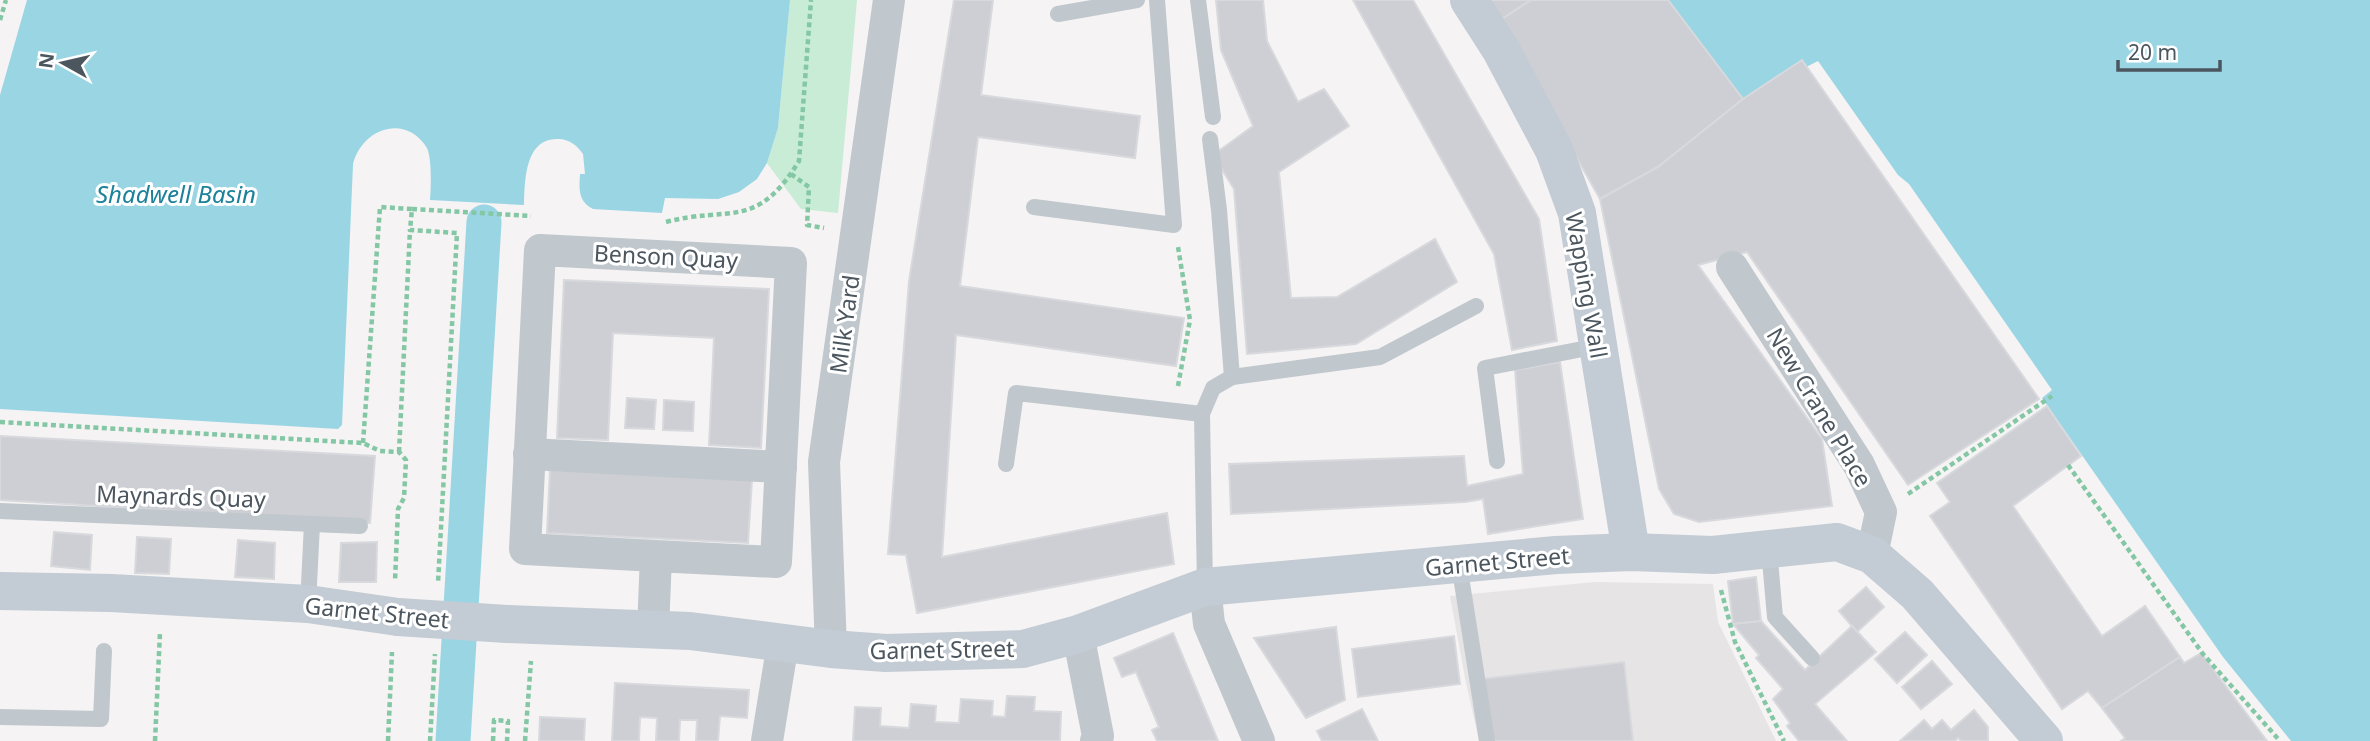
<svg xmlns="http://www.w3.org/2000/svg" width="2370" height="741" viewBox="0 0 2370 741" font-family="'Noto Sans',sans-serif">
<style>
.education{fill:#e6e4e4}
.green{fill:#c8ecd5}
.water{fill:#9ad5e4}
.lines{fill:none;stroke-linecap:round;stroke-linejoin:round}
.canal{stroke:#9ad5e4;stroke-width:35}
.building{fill:#cdcfd4;stroke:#d8d9dd;stroke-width:2}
.path{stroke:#83c7a5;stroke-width:4.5;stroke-dasharray:5 3.5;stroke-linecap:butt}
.lane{stroke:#c0c7cd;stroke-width:16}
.street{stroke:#c0c7cd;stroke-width:32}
.secondary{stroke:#c3cbd4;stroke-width:38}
.secondary-bridge{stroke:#c3cbd4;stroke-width:38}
.labels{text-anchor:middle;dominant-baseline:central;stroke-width:6;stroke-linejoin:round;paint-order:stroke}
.street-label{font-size:23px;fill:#4c565e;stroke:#fff}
.water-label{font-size:24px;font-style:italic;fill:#1c819a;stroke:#fff}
</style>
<rect width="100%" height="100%" fill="#f5f3f3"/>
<!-- education -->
<polygon class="education" points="1595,582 1713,584 1718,622 1776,741 1479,741 1465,678 1450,596"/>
<!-- green -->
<polygon class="green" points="790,0 857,0 838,213 801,209 767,163 778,128"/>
<!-- water -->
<g class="water">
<path d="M27 0H790L778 128 767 163 757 179 739 192 718 199 665 198 662 213 593 209C578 201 579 189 580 174H585L583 154C577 145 568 138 556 139 524 140 525 183 524 205L430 200C431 187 432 159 427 148 406 113 362 128 353 164L342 425 338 429 0 409V95Z"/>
<polygon points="1668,0 2370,0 2370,741 2291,741 2223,657 2042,398 2052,390 1909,184 1898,175 1818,61 1743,99"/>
</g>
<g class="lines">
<!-- canal -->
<polyline class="canal" points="453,741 484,222"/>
</g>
<!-- building -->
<g class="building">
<polygon points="954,0 993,0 981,95 1140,116 1135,158 978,137 960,286 1184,318 1176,366 956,335 942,557 1167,513 1174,564 917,613 906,555 888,554 909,281"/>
<polygon points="1216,0 1263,0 1267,41 1298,102 1324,89 1349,126 1279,172 1291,298 1337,297 1435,239 1457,282 1356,344 1247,354 1234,189 1213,155 1253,126 1221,50"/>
<polygon points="1353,0 1413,0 1539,219 1557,341 1512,350 1494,254"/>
<polygon points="1487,0 1531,0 1499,21"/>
<polygon points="1531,0 1668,0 1743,99 1658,167 1600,199 1499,21"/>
<polygon points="1802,60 2039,399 1908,485 1747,252 1698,265 1822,439 1832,506 1699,522 1674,514 1659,489 1600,199 1658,167 1743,99"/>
<polygon points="564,280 769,289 761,448 709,445 714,338 613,333 608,440 557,438"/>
<polygon points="1560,362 1583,519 1488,534 1483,499 1465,502 1231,514 1229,464 1464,456 1467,486 1523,474 1515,370"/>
<polygon points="627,398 656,400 654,429 625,428"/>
<polygon points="664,400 694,402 693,431 663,430"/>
<polygon points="2047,406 2081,456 2013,506 2102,636 2145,606 2180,657 2102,708 2088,691 2062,709 1930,516 1950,502 1937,483"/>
<polygon points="0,436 375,456 370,523 0,500"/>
<polygon points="550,470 752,480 748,543 547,533"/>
<polygon points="54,532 92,535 90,570 51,566"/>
<polygon points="137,537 171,539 169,574 135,573"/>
<polygon points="238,540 275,543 274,579 235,577"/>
<polygon points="377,542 376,582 339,582 341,543"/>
<polygon points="1756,577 1761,621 1733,624 1728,581"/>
<polygon points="1866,587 1884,607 1857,632 1839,611"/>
<polygon points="1761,621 1805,670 1852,626 1876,652 1815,704 1847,741 1799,741 1787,726 1790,723 1773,699 1783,689 1756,658 1759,655 1733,624"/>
<polygon points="1336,627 1345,700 1306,718 1254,638"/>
<polygon points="1905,632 1927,655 1897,683 1875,659"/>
<polygon points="1173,633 1218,741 1157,741 1152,730 1159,727 1136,672 1122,677 1114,658"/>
<polygon points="1454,636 1460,684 1358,697 1352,649"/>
<polygon points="2201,653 2267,741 2121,741 2125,738 2102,708 2180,657 2184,663"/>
<polygon points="1932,661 1952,684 1921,709 1902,687"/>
<polygon points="1624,662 1633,741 1489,741 1481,679"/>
<polygon points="615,683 749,690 747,718 720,716 718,741 696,741 697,720 680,720 679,741 656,741 657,718 640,717 639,741 612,741"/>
<polygon points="1007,696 1035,697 1034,711 1061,712 1060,741 853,741 855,707 881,708 880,726 909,728 911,704 936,706 935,722 959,723 961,699 993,701 992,716 1005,717"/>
<polygon points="1362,709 1378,741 1322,741 1317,731"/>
<polygon points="1974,710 1988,727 1988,741 1961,741 1958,738 1955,741 1900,741 1924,720 1932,729 1942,720 1951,730"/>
<polygon points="540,717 585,719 584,741 539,741"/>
</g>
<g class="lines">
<!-- path -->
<g class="path">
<polyline points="0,20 6,0"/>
<polyline points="791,174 809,187 807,225 824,228"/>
<polyline points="412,209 531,216"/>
<path d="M666 222C731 205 756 231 799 161L811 0"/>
<polyline points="1178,386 1190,320 1178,247"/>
<polyline points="0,422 363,443 380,451 399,452 406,460 404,498 398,509 395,581"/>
<polyline points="363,443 380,207 412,209 410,230 457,233 438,583"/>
<polyline points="399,452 410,230"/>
<polyline points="2068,465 2203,654 2280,741"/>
<polyline points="1908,494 2052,396"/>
<polyline points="1721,590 1735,642 1784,741"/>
<polyline points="155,741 160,632"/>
<polyline points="388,741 392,652"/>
<polyline points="430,741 435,654"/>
<polyline points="493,741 494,720 508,721 507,741"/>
<polyline points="525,741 531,661"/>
</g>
<!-- lane -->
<g class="lane">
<polyline points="1198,0 1213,117"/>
<polyline points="1058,14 1137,0"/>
<polyline points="1034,207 1174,225 1157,0"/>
<polyline points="1232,377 1380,357 1476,306"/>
<polyline points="1497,461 1485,368 1598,346"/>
<polyline points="1006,464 1016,393 1202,414"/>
<polyline points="0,511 360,526"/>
<polyline points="1769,549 1775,617 1812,658"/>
<polyline points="1459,564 1487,741"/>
<polyline points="1205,587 1202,414 1213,388 1232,377 1219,210 1210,139"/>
<polyline points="308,604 312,524"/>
<polyline points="0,717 101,719 104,651"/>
</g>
<!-- street -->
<g class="street">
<polyline points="1732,267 1859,465 1881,512 1872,555"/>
<polyline points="529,454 781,467"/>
<polyline points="1205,587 1209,624 1259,741"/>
<polyline points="653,630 656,556 525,549 540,250 791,263 776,562 656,556"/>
<polyline points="1078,634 1098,736 1096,741"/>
<polyline points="831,649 824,462 889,0"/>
<polyline points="767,741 783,643"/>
</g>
<!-- secondary -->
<g class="secondary">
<polyline points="1469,0 1501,50 1554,150 1577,213 1631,552"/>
<polyline points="0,591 111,593 308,604 398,617"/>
<polyline points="507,624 690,631 831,649 886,653 1023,649 1078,634 1205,587 1556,555 1631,552 1713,555 1837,542 1872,555 1917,594 2044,741"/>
</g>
<!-- secondary-bridge -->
<polyline class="secondary-bridge" points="398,617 507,624"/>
</g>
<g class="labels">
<!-- street labels -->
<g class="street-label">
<text transform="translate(666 256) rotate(3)">Benson Quay</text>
<text transform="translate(1587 285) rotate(80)">Wapping Wall</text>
<text transform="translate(844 324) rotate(-82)">Milk Yard</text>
<text transform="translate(1820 407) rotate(59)">New Crane Place</text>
<text transform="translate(181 496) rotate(2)">Maynards Quay</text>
<text transform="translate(1497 561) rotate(-5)">Garnet Street</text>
<text transform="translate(377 612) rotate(6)">Garnet Street</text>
<text transform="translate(942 649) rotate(-1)">Garnet Street</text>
</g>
<!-- water labels -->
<g class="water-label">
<text x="176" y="193">Shadwell Basin</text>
</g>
</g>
<!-- north arrow -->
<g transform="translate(63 63) rotate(278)" stroke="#ffffff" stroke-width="5" paint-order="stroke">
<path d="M0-5L12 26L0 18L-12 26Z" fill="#4c565e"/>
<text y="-10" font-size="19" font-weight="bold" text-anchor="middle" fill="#4c565e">N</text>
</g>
<!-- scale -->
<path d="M2118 60v10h102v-10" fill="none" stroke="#4c565e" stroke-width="3.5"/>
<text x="2128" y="60" font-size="21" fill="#4c565e" stroke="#ffffff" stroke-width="5" paint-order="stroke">20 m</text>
</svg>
